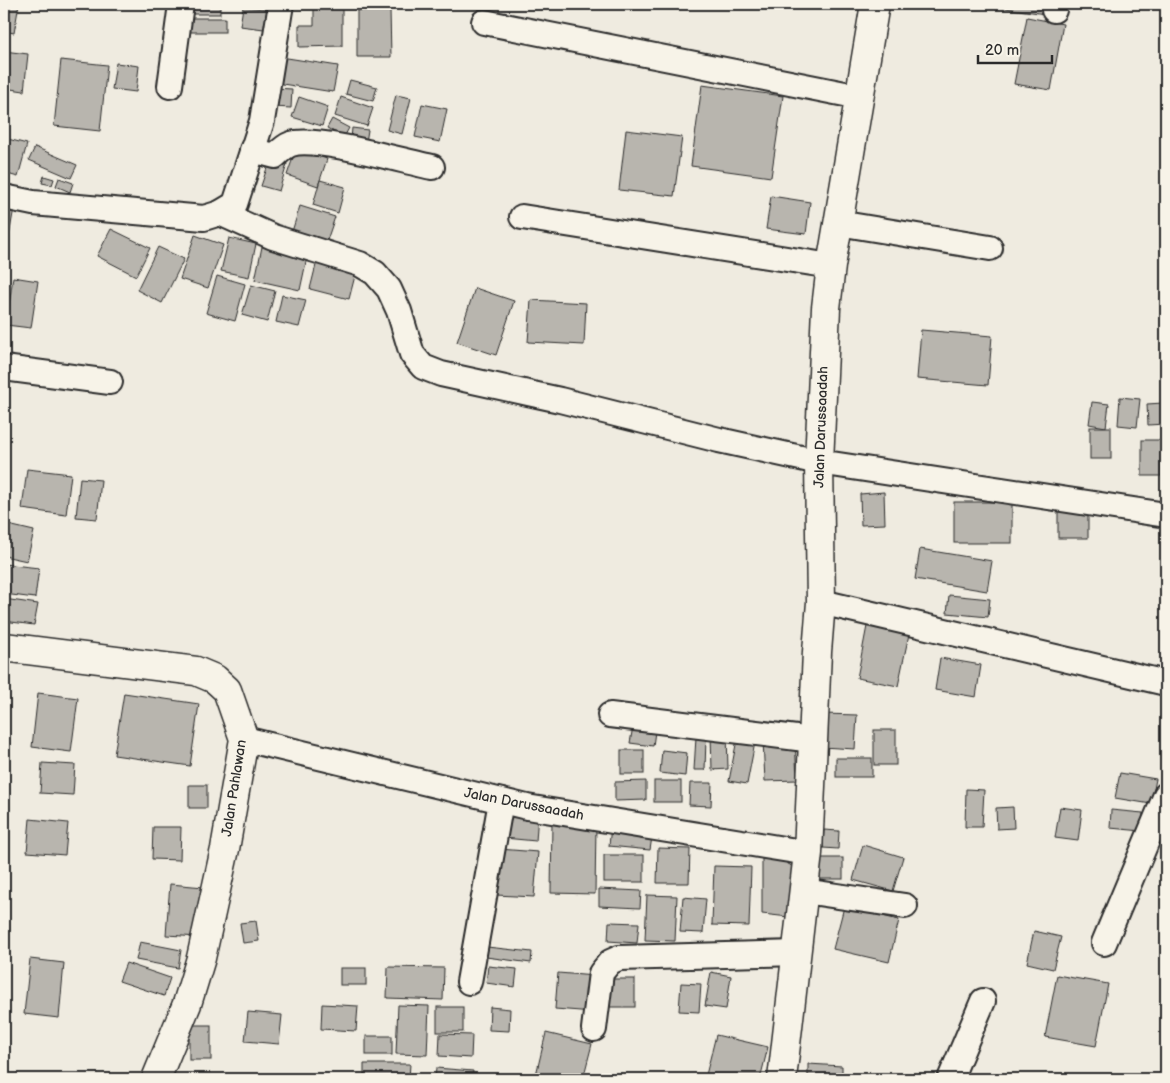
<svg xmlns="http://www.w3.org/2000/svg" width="1170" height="1083" viewBox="0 0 1170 1083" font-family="'Balsamiq Sans',sans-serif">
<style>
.building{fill:#b8b5ae;stroke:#2b2b2b}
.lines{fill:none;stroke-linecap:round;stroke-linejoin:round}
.street-casing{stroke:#2b2b2b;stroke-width:28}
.secondary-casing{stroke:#2b2b2b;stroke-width:31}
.street{stroke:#f7f3e8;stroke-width:24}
.secondary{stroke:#f7f3e8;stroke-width:28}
.labels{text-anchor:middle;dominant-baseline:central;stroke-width:4;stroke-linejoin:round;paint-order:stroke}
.street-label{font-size:14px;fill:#2b2b2b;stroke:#f7f3e8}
</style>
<rect width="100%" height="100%" fill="#efebe0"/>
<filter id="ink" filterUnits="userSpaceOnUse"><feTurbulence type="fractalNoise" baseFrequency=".02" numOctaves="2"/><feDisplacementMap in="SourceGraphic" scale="10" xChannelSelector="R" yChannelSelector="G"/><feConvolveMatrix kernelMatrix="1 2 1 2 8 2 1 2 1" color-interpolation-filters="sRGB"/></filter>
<g filter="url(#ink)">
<!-- building -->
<g class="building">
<polygon points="4,4 19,4 14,33 4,31"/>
<rect x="191" y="4" width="29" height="10"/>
<polygon points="314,4 342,4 342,46 299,47 299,25 314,25"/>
<polygon points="979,4 1047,4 1045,14"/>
<polygon points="243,7 274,10 272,30 240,26"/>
<polygon points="357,10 390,10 391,57 357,57"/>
<polygon points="1027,17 1063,24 1051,90 1014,84"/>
<rect x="186" y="18" width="39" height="14"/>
<polygon points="4,51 28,54 24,91 4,88"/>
<polygon points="281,57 338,66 333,92 276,83"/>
<polygon points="61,60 107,65 100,131 54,126"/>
<polygon points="116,63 139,66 136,92 112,89"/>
<polygon points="350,80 377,87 373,101 346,94"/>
<polygon points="702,85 783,96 771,177 691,166"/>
<polygon points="274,88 292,89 291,108 273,107"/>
<polygon points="396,95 411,98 402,134 387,130"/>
<polygon points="299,97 328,107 322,126 292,117"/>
<polygon points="341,97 373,108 367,126 335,116"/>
<polygon points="422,104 447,109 440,142 415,137"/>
<polygon points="4,107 9,108 5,130 4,130"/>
<polygon points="332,119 349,128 344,137 327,128"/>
<polygon points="352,128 368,130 366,142 351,139"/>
<polygon points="626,130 682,137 674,196 619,190"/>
<polygon points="4,138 27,144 18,177 4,173"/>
<polygon points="35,147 77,165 71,178 29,160"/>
<polygon points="296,149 327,159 318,186 287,175"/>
<polygon points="270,159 287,164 279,191 261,186"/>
<polygon points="44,176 54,179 52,185 42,183"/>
<polygon points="59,178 73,183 70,192 56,186"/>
<polygon points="320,180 345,187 338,213 313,205"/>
<polygon points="771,196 810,202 806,234 766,229"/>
<polygon points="4,200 15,202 8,242 4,242"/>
<polygon points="300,206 335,217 324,249 290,238"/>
<polygon points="111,229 150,248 136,276 97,256"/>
<polygon points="195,235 223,245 208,288 180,279"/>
<polygon points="229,238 256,244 249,277 221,271"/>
<polygon points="263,242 308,253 300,290 255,280"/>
<polygon points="158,247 184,259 162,303 137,290"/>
<polygon points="318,257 357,268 349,299 310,289"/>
<polygon points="217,276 245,284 235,321 206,313"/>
<polygon points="13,277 38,281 31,328 6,325"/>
<polygon points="251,285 275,291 267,322 242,315"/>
<polygon points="475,288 514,301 496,355 457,342"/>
<polygon points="282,295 306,300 299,327 276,322"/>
<polygon points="531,300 586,303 584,345 528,342"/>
<polygon points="921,330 992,336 988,385 917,379"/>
<polygon points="1120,397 1140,399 1137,427 1118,425"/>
<polygon points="1092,402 1109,404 1106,427 1089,424"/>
<polygon points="1163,403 1165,424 1148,425 1147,404"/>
<rect x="1090" y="427" width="21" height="32"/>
<rect x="1142" y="440" width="19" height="36"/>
<polygon points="27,469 71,474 66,515 22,509"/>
<polygon points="80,478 101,480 97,519 76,517"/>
<polygon points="884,492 885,524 861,525 860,494"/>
<rect x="954" y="502" width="58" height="41"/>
<rect x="1058" y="510" width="30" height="28"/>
<polygon points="4,524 34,531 27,561 4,556"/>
<polygon points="920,549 992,561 987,591 915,579"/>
<polygon points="4,564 39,568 35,598 4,594"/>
<polygon points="949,595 990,599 988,617 947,613"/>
<polygon points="4,599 38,604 34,625 4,621"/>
<polygon points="867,626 909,634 898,686 857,678"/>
<polygon points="940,658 981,665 976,697 935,690"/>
<polygon points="38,693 78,698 71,752 32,747"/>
<polygon points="124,693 199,704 190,766 114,755"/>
<polygon points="823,714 857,715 855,749 822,747"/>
<polygon points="634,721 656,724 653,746 630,743"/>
<rect x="874" y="730" width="22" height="35"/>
<polygon points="727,733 728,769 712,770 711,734"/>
<polygon points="738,734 756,737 747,784 729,781"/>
<polygon points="696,737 706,737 705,770 694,770"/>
<polygon points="795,739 797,780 765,781 763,740"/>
<rect x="621" y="750" width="23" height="24"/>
<polygon points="662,750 687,753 685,776 660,773"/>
<rect x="836" y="758" width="36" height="19"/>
<polygon points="42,763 75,765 73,795 40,793"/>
<polygon points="1120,773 1156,779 1151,804 1115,798"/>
<polygon points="646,781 646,800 615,801 615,782"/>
<rect x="654" y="781" width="27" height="21"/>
<polygon points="690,783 712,783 711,806 689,805"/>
<rect x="189" y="785" width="18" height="23"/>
<polygon points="966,789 984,790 982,827 965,827"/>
<polygon points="1013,807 1014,828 997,829 996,808"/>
<polygon points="1060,807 1082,810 1078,841 1055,838"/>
<polygon points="506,810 538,813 536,841 504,838"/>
<polygon points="1111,810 1143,813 1142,831 1110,828"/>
<polygon points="30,819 68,823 65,855 27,852"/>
<polygon points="552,823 596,824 595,894 551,893"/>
<polygon points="611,826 653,830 650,850 609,846"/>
<polygon points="153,827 181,827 180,860 152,859"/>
<polygon points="824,830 839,831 838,849 823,848"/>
<polygon points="863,845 903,857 893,891 853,880"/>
<polygon points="658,848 690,849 689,883 657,883"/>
<polygon points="499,849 538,852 534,897 496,895"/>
<polygon points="762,849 797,869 789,917 762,914"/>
<rect x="604" y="855" width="40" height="27"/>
<rect x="820" y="858" width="23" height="21"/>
<polygon points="714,866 751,867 749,926 712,925"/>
<polygon points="170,884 204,887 199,937 166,935"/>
<polygon points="599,889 641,891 640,908 599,906"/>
<polygon points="647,895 677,896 675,941 645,940"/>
<polygon points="683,897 706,899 703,933 680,932"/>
<polygon points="844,907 899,920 889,962 833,949"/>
<polygon points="256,921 259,941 243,943 240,923"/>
<polygon points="609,922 639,923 637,943 608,941"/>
<polygon points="1034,931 1061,937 1053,969 1027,963"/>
<polygon points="140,942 181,950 178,968 136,960"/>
<polygon points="487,947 532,952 531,963 486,957"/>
<polygon points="30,959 64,963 59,1018 24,1014"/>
<polygon points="126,963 170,978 164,996 119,981"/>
<polygon points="488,966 517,969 515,987 486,983"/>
<polygon points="388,967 444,968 443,1000 387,998"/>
<rect x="340" y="968" width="26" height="17"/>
<polygon points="711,972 731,976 726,1009 705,1006"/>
<polygon points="558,973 595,976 593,1012 555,1009"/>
<polygon points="1057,975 1108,984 1096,1046 1045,1037"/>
<rect x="606" y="979" width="29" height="28"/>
<polygon points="681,983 701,984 699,1012 679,1011"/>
<polygon points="322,1004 358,1006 356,1031 321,1029"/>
<polygon points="398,1005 429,1006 427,1055 396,1054"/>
<rect x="437" y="1007" width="26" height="25"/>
<polygon points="490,1007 510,1009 509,1031 489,1030"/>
<polygon points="248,1012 282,1015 279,1044 245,1041"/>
<rect x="189" y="1025" width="22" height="35"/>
<polygon points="546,1033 592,1044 583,1079 535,1079"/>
<polygon points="440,1034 472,1035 471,1058 439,1056"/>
<polygon points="716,1035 768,1047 760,1079 705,1079"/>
<rect x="366" y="1036" width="26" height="19"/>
<polygon points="364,1064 410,1064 409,1079 364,1079"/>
<polygon points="808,1064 842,1066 842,1079 808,1079"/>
<polygon points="436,1068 473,1071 472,1079 435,1079"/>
</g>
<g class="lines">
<defs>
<g id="street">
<polyline points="1054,10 1055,4"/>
<polyline points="484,22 860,97"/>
<polyline points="170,86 181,4"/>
<path d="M252 150 275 156C280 151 285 146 291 144 316 136 402 161 432 167"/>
<polyline points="4,197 33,203 204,218 220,213 235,204 262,121 281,4"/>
<polyline points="220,213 273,237 360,264 375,273 389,289 399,311 412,354 423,367 441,374 560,400 719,440 819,462 1166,515"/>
<polyline points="522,217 831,266"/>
<polyline points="838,223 990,248"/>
<polyline points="4,368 110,382"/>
<polyline points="821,602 1166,683"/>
<polyline points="610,715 813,740"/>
<polyline points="244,739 527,807 808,853"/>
<polyline points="804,891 905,906"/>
<polyline points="1104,943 1166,795"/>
<polyline points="469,982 501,801"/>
<polyline points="594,1029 601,973 610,962 619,958 796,953"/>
<polyline points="950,1079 983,1001"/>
</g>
<g id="secondary">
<polyline points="4,647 196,671 215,679 227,690 244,739 225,849 201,958 187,1004 156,1079"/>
<polyline points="782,1079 808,853 817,652 821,602 819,462 826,308 831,266 875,4"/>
</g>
</defs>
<!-- street casing -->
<use href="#street" class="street-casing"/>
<!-- secondary casing -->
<use href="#secondary" class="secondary-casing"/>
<!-- street -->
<use href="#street" class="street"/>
<!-- secondary -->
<use href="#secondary" class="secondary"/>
</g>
</g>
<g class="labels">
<!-- street labels -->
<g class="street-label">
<text transform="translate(821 427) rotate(-88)">Jalan Darussaadah</text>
<text transform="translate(234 788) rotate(-81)">Jalan Pahlawan</text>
<text transform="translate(524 804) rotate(11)">Jalan Darussaadah</text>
</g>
</g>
<!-- margin -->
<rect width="1170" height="1083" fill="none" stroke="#f7f3e8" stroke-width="20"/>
<rect x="10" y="10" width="1150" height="1063" fill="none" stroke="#2b2b2b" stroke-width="2" filter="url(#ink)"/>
<!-- scale -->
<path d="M978 55v8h74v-8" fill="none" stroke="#2b2b2b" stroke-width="2.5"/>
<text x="985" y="55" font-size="15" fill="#2b2b2b" stroke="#f7f3e8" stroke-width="4" paint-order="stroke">20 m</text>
</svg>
